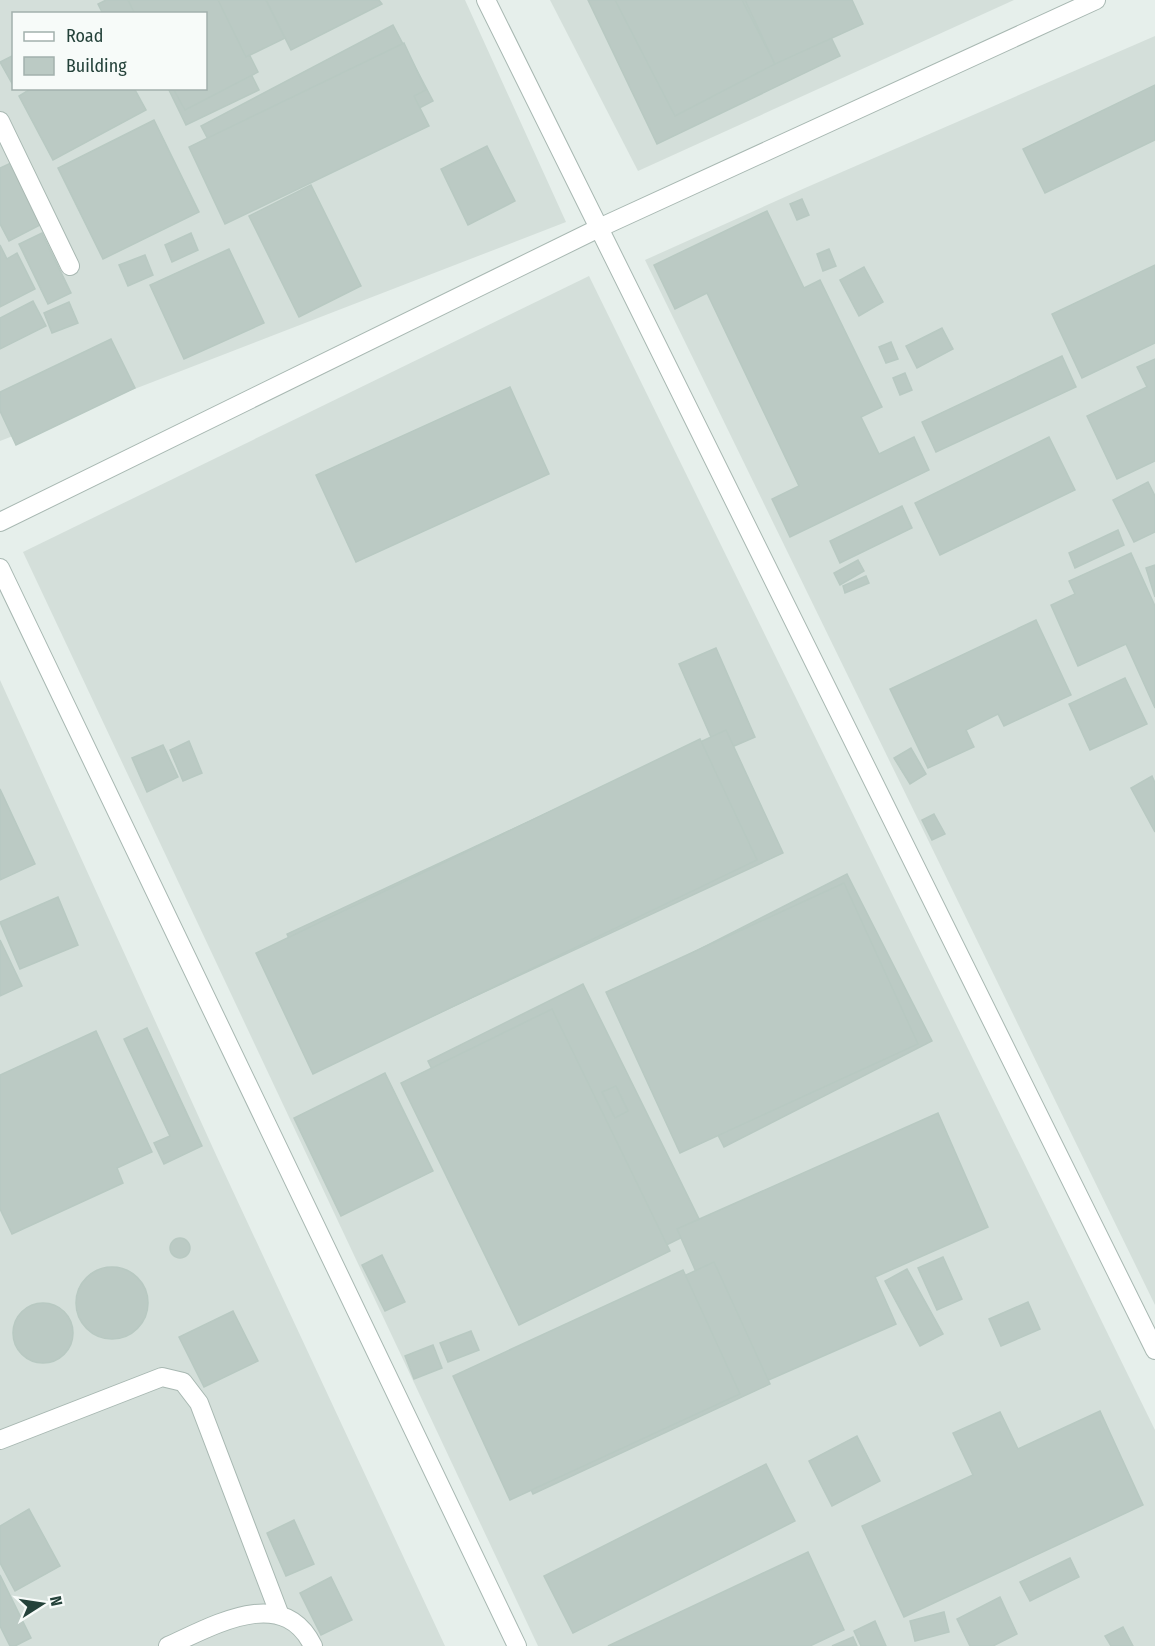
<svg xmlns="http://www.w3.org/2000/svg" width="1155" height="1646" viewBox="0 0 1155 1646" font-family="'Fira Sans Condensed',sans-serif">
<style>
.built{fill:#d4dfda;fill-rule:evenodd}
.building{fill:#bbcac4;stroke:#b8c9c2;stroke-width:1.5}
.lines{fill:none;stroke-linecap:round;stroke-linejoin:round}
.minor-casing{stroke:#a8b8b2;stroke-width:20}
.minor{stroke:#fff;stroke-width:18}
</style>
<rect width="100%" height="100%" fill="#e6efeb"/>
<!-- built -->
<g class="built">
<path d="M0 0H465L566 222 0 441ZM14 14H206V88H14Z"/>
<polygon points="550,0 1014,0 638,171"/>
<polygon points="1155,36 1155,1305 645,260 805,188"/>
<polygon points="589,276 1155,1430 1155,1646 538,1646 23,552"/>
<polygon points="0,680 217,1157 445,1646 0,1646"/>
</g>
<!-- building -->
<g class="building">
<polygon points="106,0 214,0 259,90 186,125 168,88 206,88 206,14 103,14 98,4"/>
<polygon points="128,0 222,0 258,72 185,110 173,88 206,88 206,14 135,14"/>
<polygon points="218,0 363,0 246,57"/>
<polygon points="266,0 379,0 382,4 291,50"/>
<polygon points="588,0 813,0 840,56 657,144"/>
<polygon points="615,0 742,0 775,64 675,116"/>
<polygon points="745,0 852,0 863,24 775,64"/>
<polygon points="393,25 433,101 241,201 201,126"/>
<polygon points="404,43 426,90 414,96 429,126 225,224 189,147"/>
<polygon points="14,55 14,87 0,62"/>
<polygon points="1155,85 1155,140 1045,193 1023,149"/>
<polygon points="32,88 134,88 146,110 53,160 19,96"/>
<polygon points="154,120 199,212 103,259 58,168"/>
<polygon points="487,146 515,201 468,225 441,169"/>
<polygon points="11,163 42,224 9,241 0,224 0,168"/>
<polygon points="311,185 361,286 299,317 249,216"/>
<polygon points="802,199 809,215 797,220 790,204"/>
<polygon points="767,211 804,288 820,280 882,407 861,417 879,454 914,437 929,470 790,537 772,499 799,486 707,293 675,309 654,265"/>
<polygon points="42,233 71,293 48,304 19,244"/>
<polygon points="191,233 198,250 172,262 165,245"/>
<polygon points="0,245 7,259 17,253 35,289 0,307"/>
<polygon points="229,249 264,323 184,359 150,285"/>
<polygon points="829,249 836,266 823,271 817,254"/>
<polygon points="145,255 153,275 128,286 119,265"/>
<polygon points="1155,265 1155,343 1082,378 1052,314"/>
<polygon points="864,267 883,302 859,316 840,280"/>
<polygon points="33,301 46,326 0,349 0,318"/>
<polygon points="69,302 78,323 52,333 44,313"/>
<polygon points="942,328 953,349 917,368 906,346"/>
<polygon points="111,339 135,388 16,445 0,411 0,392"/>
<polygon points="891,342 898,359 886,363 879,347"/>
<polygon points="1062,356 1076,387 936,452 922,422"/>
<polygon points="1155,359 1155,461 1117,479 1087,416 1147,387 1137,367"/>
<polygon points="905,373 912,390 900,395 893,378"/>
<polygon points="510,387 549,474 356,562 316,475"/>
<polygon points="1049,437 1075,490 940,555 915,503"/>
<polygon points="1148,482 1155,496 1155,532 1134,542 1113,500"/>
<polygon points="902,506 912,528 840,563 830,541"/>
<polygon points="1118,530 1124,545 1075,568 1069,553"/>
<polygon points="1131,553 1155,606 1155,708 1126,644 1078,666 1051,605 1075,594 1069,581"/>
<polygon points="858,560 864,571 840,585 834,573"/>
<polygon points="1155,565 1155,597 1146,568"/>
<polygon points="866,576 869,583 845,593 843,586"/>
<polygon points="1036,620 1071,695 1004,726 998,714 966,730 974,747 928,768 890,689"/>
<polygon points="716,648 755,737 718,753 679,664"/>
<polygon points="1125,678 1147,724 1090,750 1069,704"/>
<polygon points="726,730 783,853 344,1057 287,934"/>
<polygon points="700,739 757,860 313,1074 256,953"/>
<polygon points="189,741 202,773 183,781 170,750"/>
<polygon points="163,745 178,777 147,792 132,758"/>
<polygon points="911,748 926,774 910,784 894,758"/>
<polygon points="1152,776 1155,783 1155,832 1131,788"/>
<polygon points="0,789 35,864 0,880"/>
<polygon points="934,814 945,834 932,840 922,820"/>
<polygon points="847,874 932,1041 724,1147 639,980"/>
<polygon points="844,883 918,1044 680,1153 606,992"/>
<polygon points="58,897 78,945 20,969 0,922"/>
<polygon points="0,940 22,986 0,996"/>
<polygon points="583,984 703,1227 547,1304 428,1061"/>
<polygon points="552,1009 670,1251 519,1325 401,1083"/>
<polygon points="147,1028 202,1146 164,1164 154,1143 170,1136 124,1039"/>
<polygon points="96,1031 152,1152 117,1168 123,1183 12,1234 0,1209 0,1075"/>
<polygon points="385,1073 433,1171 341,1216 294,1118"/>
<polygon points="616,1086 628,1111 615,1118 602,1092"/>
<polygon points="938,1113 988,1227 875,1277 896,1324 748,1389 677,1229"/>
<circle cx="180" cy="1248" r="10"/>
<polygon points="382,1255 405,1302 385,1311 362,1265"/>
<polygon points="943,1257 962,1299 937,1310 918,1268"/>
<polygon points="714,1262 770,1384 533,1494 477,1372"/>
<circle cx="112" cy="1303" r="36"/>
<polygon points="907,1269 943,1334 920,1346 885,1281"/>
<polygon points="683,1270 740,1394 510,1500 453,1376"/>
<polygon points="1028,1302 1040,1329 1001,1346 989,1319"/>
<circle cx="43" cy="1333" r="30"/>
<polygon points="233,1311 258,1361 204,1387 179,1337"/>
<polygon points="471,1331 479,1350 448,1362 440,1343"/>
<polygon points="433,1345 442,1368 414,1379 405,1356"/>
<polygon points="1100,1411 1143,1505 904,1617 862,1526 973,1475 953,1433 1000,1412 1018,1449"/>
<polygon points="857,1436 880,1481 832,1506 809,1461"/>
<polygon points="766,1464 795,1521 573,1633 544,1576"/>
<polygon points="29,1509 60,1566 15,1591 0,1563 0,1526"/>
<polygon points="294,1520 314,1564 286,1576 267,1533"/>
<polygon points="808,1552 844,1630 810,1646 608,1646"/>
<polygon points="1070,1558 1079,1577 1030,1601 1020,1582"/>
<polygon points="0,1575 31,1638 15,1646 10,1646 0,1626"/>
<polygon points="331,1577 352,1620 321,1635 300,1593"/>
<polygon points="1000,1597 1017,1634 993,1646 970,1646 957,1619"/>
<polygon points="944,1612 949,1632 915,1641 910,1621"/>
<polygon points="875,1621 886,1646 861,1646 854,1631"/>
<polygon points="1123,1627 1133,1646 1111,1646 1105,1636"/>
<polygon points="853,1637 857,1646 832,1646"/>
</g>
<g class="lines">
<defs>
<g id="minor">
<polyline points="486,0 1155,1350"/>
<polyline points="0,121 70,266"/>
<polyline points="0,522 599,228 1096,0"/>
<polyline points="0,568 517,1646"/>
<polyline points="0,1440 162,1377 183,1382 199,1403 279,1613"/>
<path d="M168 1646C213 1626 283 1584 313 1646"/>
</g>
</defs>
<!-- minor casing -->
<use href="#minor" class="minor-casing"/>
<!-- minor -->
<use href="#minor" class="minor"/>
</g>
<!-- legend -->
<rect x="12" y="12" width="195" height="78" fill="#f7fbf9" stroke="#a3b1ad" stroke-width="1.5"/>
<rect x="24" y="32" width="30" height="9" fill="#ffffff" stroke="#a3b1ad" stroke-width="1.5"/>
<text x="66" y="42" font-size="18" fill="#24423a">Road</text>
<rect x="24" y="57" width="30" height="18" fill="#bbcac4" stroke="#a3b1ad" stroke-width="1.5"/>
<text x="66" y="72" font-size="18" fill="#24423a">Building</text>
<!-- north arrow -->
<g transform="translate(42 1604) rotate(78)" stroke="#f7fbf9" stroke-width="4.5" paint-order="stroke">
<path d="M0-4.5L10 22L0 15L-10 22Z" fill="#24423a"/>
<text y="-9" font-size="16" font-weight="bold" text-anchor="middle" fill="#24423a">N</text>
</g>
</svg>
